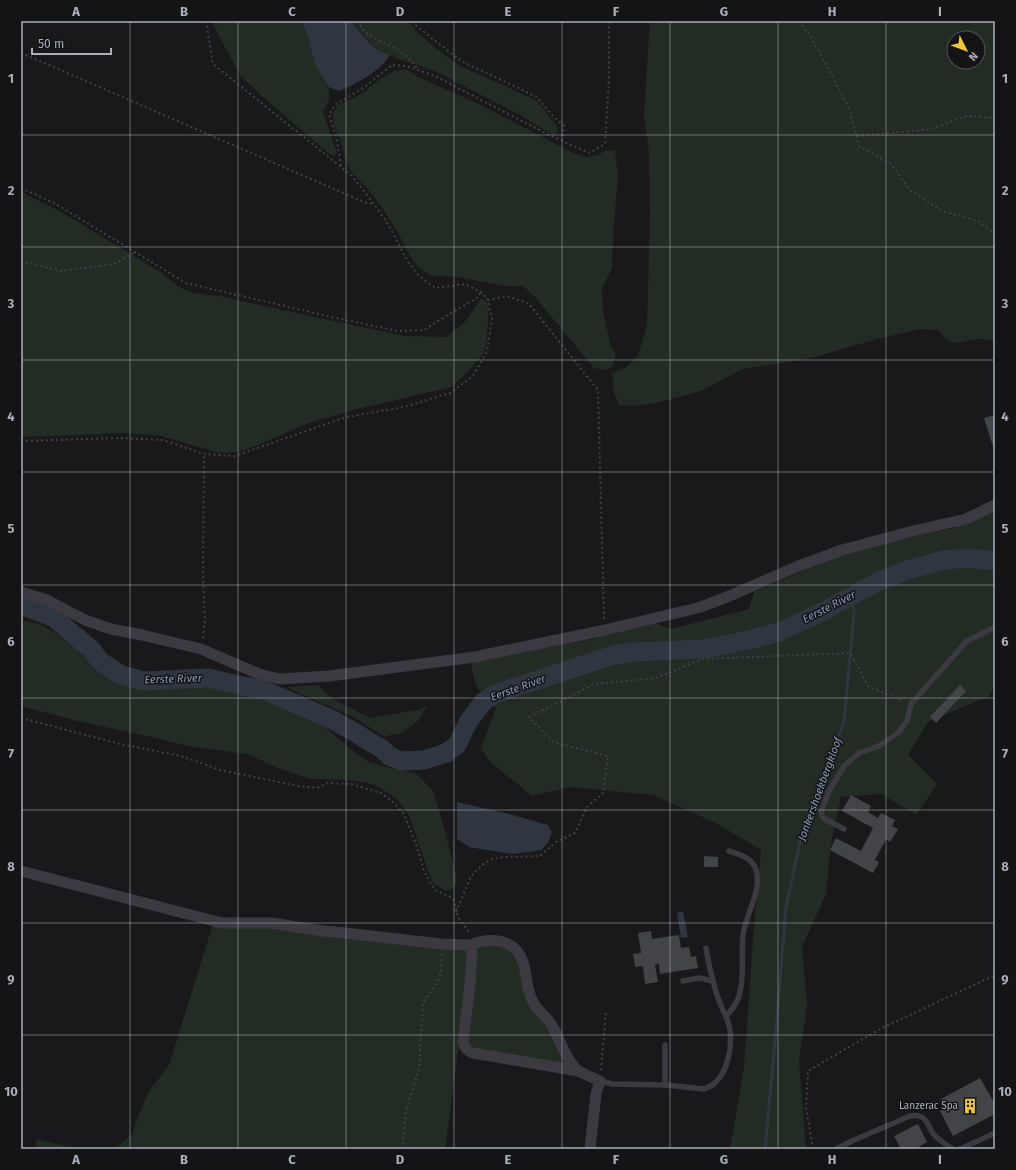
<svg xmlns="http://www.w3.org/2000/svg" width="1016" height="1170" viewBox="0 0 1016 1170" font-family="'Fira Sans',sans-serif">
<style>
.green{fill:#232b25;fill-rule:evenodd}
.water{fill:#2f363f}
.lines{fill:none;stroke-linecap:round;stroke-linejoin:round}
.stream{stroke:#2f363f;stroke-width:3}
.river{stroke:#2f363f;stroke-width:19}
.building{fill:#434448}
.path{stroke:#404147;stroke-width:2;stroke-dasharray:2 3;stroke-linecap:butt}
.lane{stroke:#3a3a40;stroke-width:5.5}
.street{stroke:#3a3a40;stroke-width:11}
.grid{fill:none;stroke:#abafba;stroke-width:1;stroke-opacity:0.55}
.labels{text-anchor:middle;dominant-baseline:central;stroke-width:3;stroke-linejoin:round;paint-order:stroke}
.poi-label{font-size:10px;fill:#abafba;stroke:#141416;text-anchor:end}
.water-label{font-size:11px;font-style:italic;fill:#8499b4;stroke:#141416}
.neatline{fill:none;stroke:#abafba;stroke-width:1.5}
.grid-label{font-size:13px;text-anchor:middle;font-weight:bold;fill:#abafba}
</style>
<rect width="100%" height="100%" fill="#19191b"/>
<!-- green -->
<g class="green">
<polygon points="211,21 302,21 308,38 316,67 329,87 329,100 323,112 337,153 334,156 328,153 262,96 240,75"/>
<polygon points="351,21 410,21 415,30 434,47 460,66 527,96 537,101 557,126 558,131 556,134 551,134 520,115 435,71 399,59 390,55 387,52 378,50 363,35"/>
<path d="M650 21H995V341C990 341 984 339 979 339 958 340 955 351 938 330L920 329 877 339 807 359 743 369 701 391 656 403 633 406 619 405 614 393 612 373 625 368 638 356 647 325 650 216 649 152 644 115ZM954 38H978V62H954Z"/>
<polygon points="402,69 409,71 420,78 481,105 573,153 587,157 598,155 607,150 615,151 618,175 613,237 612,268 602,288 603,311 610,344 616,355 612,367 603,370 594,368 535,297 523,286 506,286 456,277 440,276 431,276 417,266 410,256 397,231 381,206 367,188 351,172 346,162 341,141 334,126 333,114 337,106 363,93 379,80 394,71"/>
<path d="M21 192 58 210 159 271 179 287 193 293 219 296 305 315 406 336 447 337 465 322 481 299 485 300 489 308 486 346C482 360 463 376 452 387L357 409 306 424 258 445 238 452 220 453 157 435 123 433 21 437Z"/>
<polygon points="995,509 995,686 989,696 928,722 908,755 937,784 916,815 882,794 841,797 831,842 826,894 802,947 807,1004 799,1061 806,1149 730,1149 744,1067 753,939 761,850 718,824 653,795 571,787 532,796 488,760 481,748 496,708 477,687 473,675 471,663 523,652 593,639 650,621 670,629 749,609 754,592 844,553 915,536 954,528"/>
<polygon points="21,620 40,624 59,635 73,645 101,672 119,683 141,689 158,689 195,686 221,688 252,695 292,708 324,726 354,752 369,762 387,767 417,774 433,791 440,813 454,866 457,881 454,888 446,891 434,884 430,877 409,815 396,798 375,785 356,781 329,779 310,779 278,768 247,754 193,747 142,735 73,720 21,706"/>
<polygon points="319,685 322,690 335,700 370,718 418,710 427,706 418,721 400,734 390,735 385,737 354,717 298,693 287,687"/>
<polygon points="213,924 258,925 467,948 469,969 445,1149 114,1149 133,1134 136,1122 149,1091 169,1065"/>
<polygon points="489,942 514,952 569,1066 471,1049 466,1040 477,946"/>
<polygon points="37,1139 52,1143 82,1149 35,1149"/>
</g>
<!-- water -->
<g class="water">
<path d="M302 21H351C356 28 370 45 378 50 382 52 386 52 390 55 381 71 356 84 339 91L329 87 316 67 308 38Z"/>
<polygon points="457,802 505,813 548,825 552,832 548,843 541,850 513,854 487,850 469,847 457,839"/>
<polygon points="683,911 688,937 681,938 677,913"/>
</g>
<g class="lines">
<!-- stream -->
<polyline class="stream" points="765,1149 776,1030 786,907 803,828 844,722 854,613 852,595"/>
<!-- river -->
<polyline class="river" points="21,607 26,607 54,618 91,649 100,661 121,675 144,681 208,678 266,691 333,720 356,733 370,742 381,748 389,756 401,761 424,760 446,753 457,745 468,722 484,701 497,693 614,655 634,652 705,649 748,640 779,632 822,612 879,581 911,569 944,560 969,558 995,561"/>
</g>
<!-- building -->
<g class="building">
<polygon points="995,415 995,453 984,418"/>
<polygon points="960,685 966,691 936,723 930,717"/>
<polygon points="851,795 871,806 868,812 878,818 881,813 895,820 892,826 898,829 890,842 886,839 875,860 879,862 873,873 830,850 836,838 861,851 873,828 842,811"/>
<polygon points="704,856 718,857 718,867 704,867"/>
<polygon points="651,931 652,939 679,935 681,948 689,947 691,957 696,956 698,968 660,974 659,964 655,964 658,982 645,984 643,966 635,967 633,954 641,953 638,933"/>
<polygon points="980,1078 995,1104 995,1114 953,1136 940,1111 945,1108 941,1099"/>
<polygon points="918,1124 927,1142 915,1149 901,1149 894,1136"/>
</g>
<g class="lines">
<!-- path -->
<g class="path">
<polyline points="206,21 213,64 352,176 374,204 388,224 408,262 419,276 428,283 436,288 465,284 481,292 488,300"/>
<polyline points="357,21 365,32 383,43 397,49 412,61 417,69"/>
<polyline points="413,21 414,24 461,61 537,97 551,114 564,126 562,140"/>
<polyline points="798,21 810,35 849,108 859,146 891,164 910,190 942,211 978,221 995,234"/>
<polyline points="21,53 364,202 373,204"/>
<polyline points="857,136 931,129 966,116 995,118"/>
<polyline points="341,166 337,140 329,115 335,105 366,86 392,65 406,66 435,76 547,134 589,153 605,144 609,79 609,21"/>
<polyline points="21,188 54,203 186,283 336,318 398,331 424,330 454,311 476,299 481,292"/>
<polyline points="21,261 61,271 114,264 135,252"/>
<polyline points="21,441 122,438 163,440 204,454 235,456 346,417 404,407 450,393 473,376 487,351 492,319 488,300 507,296 529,304 598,390 604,620"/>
<polyline points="203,638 205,621 203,577 204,454"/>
<polyline points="21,718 120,744 181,756 220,770 298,786 316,788 328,783 351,784 381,793 394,803 404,814 417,847 424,871 431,884 437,891 453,898 458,917 470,934"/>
<polyline points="456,912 471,876 482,865 492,859 504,857 540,856 556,842 575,833 587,807 603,793 608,756 553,742 529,717 595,684 656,678 702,659 850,653 869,687 904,701"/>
<polyline points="601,1070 606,1011"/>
<polyline points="402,1149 406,1112 419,1067 423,1003 437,983 441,972 442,953"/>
<polyline points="813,1149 806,1108 808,1071 880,1029 995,975"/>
</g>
<!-- lane -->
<g class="lane">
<polyline points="844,829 823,818 821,812 829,791 844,766 859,753 879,746 898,733 907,721 911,704 967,641 995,627"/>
<polyline points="683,981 699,978 713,981"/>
<path d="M726 1017C731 1010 737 1004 739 996 745 976 741 955 743 935 746 912 764 889 755 867 750 857 739 854 729 851"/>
<polyline points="665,1045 665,1085"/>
<path d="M600 1081 612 1084 665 1085 704 1089C728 1082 735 1042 728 1022 727 1017 724 1012 722 1008 718 999 715 990 713 981 710 970 708 959 706 948"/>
<path d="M836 1149 852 1141 910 1116C928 1113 926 1125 935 1136 938 1139 949 1147 953 1149"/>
<polyline points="960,1149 995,1133"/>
</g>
<!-- street -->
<g class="street">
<polyline points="21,592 47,600 85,620 102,626 111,629 142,635 201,649 259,674 280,679 329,676 475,657 605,630 701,607 727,597 796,567 842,550 913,531 966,519 995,505"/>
<path d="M21 871 222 923H272L323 931 345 933 441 944 470 945 472 953 470 985 463 1042C465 1048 467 1051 473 1053L578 1071 600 1081 596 1094 590 1149"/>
<path d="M470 945C490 937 515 938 523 962 527 974 526 988 532 1000 536 1010 546 1016 551 1024 561 1040 564 1057 578 1071"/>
</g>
</g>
<!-- grid -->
<path class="grid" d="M130 21V1149M238 21V1149M346 21V1149M454 21V1149M562 21V1149M670 21V1149M778 21V1149M886 21V1149M21 135H995M21 247H995M21 360H995M21 472H995M21 585H995M21 698H995M21 810H995M21 923H995M21 1035H995"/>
<!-- icons -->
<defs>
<symbol id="building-bare" viewBox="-9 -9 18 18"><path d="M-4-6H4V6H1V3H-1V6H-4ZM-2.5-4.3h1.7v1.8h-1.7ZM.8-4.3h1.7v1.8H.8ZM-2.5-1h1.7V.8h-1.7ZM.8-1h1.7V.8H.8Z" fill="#efc53d" stroke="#141416" stroke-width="2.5" paint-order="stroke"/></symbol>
</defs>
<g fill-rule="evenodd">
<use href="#building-bare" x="959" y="1095" width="22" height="22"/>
</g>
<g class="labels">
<!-- poi labels -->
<g class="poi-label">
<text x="958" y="1106">Lanzerac Spa</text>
</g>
<!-- water labels -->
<g class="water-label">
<text transform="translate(829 607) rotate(-27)">Eerste River</text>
<text transform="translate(173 679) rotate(-2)">Eerste River</text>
<text transform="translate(518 688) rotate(-20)">Eerste River</text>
<text transform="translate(820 789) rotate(-70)">Jonkershoekbergkloof</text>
</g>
</g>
<!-- border -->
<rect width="1016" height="1170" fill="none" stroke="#141416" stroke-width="44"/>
<!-- north arrow -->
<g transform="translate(966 50) rotate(132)"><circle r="19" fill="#141416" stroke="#505258"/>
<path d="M0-3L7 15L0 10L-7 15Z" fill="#efc53d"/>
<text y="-6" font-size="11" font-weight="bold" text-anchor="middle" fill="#abafba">N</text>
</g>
<!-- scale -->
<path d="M32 48v6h79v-6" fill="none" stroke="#abafba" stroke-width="2"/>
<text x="38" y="48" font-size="12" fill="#abafba" stroke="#141416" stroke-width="3" paint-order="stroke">50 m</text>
<rect x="22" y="22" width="972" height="1126" class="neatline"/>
<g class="grid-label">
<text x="76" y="16">A</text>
<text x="184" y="16">B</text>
<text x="292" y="16">C</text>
<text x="400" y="16">D</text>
<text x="508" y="16">E</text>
<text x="616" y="16">F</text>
<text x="724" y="16">G</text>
<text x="832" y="16">H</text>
<text x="940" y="16">I</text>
<text x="11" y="83">1</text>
<text x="1005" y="83">1</text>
<text x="11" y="195">2</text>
<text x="1005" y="195">2</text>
<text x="11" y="308">3</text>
<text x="1005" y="308">3</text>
<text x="11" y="421">4</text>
<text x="1005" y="421">4</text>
<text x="11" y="533">5</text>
<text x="1005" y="533">5</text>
<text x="11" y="646">6</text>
<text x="1005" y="646">6</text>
<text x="11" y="758">7</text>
<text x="1005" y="758">7</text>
<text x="11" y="871">8</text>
<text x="1005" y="871">8</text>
<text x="11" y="984">9</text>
<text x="1005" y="984">9</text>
<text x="11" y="1096">10</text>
<text x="1005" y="1096">10</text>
<text x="76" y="1164">A</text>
<text x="184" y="1164">B</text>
<text x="292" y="1164">C</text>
<text x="400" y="1164">D</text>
<text x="508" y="1164">E</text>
<text x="616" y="1164">F</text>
<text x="724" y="1164">G</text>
<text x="832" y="1164">H</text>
<text x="940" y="1164">I</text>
</g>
</svg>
